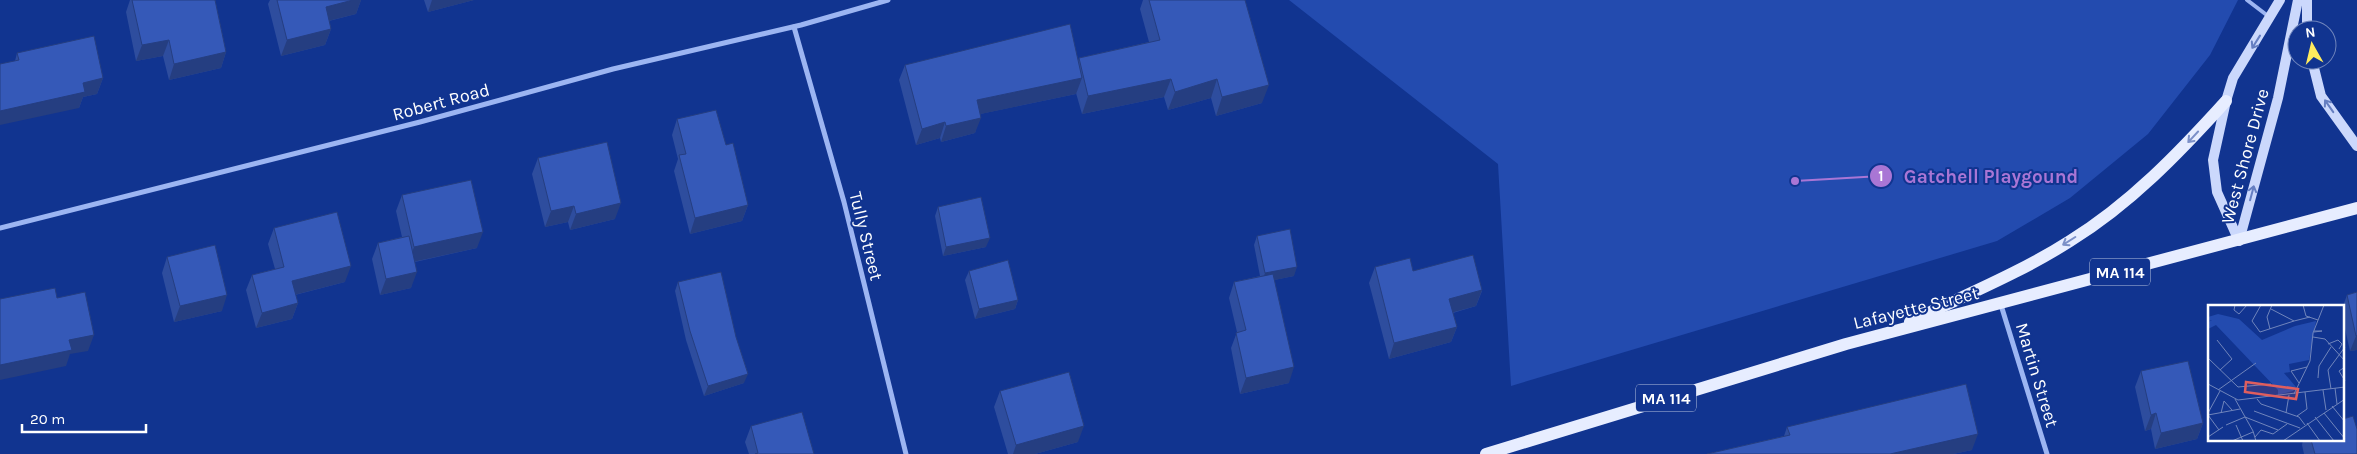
<svg xmlns="http://www.w3.org/2000/svg" width="2357" height="454" viewBox="0 0 2357 454" font-family="Karla,sans-serif">
<style>
.green{fill:#234baf}
.lines{fill:none;stroke-linecap:round;stroke-linejoin:round}
.lane{stroke:#9cb5f2;stroke-width:4}
.street{stroke:#9cb5f2;stroke-width:5}
.secondary{stroke:#cbd8fc;stroke-width:10}
.primary{stroke:#e7edff;stroke-width:12}
.wall{fill:#2e4d9e}
.shaded-wall{fill:#253e81}
.building{fill:#3559b8;stroke:#253e81}
.oneway{stroke:#657ec1}
.oneway2{stroke:#7c90c8}
.labels{text-anchor:middle;dominant-baseline:central;stroke-width:4;stroke-linejoin:round;paint-order:stroke}
.shield{fill:#113490;stroke:#b8c2de;stroke-width:1}
.shield-label{font-size:16px;font-weight:bold;fill:#fff}
.street-label{font-size:18px;fill:#fff;stroke:#113490}
.inset-road{fill:none;stroke:#7085bc;stroke-width:1}
.view{fill:#e05e5e;fill-opacity:0.15;stroke:#e05e5e;stroke-width:2.5}
.inset-edge{fill:none;stroke:#fff;stroke-width:2.5}
.leader{fill:none;stroke:#a976d5;stroke-width:2}
.callout-dot{fill:#a976d5;stroke:#113490;stroke-width:2}
.mark-label{font-size:15px;text-anchor:middle;font-weight:bold;fill:#fff}
.callout-label{font-size:19px;text-anchor:middle;font-weight:bold;fill:#a976d5;stroke:#113490;stroke-width:4;stroke-linejoin:round;paint-order:stroke}
</style>
<rect width="100%" height="100%" fill="#113490"/>
<!-- green -->
<polygon class="green" points="1289,0 2238,0 2210,55 2148,134 2070,198 1997,241 1511,386 1498,164"/>
<g class="lines">
<!-- lane -->
<polyline class="lane" points="2247,0 2268,16"/>
<!-- street -->
<g class="street">
<polyline points="794,27 844,202 906,454"/>
<polyline points="0,228 420,122 613,69 801,25 888,0"/>
<polyline points="2001,305 2047,454"/>
</g>
<!-- secondary -->
<g class="secondary">
<polyline points="2307,30 2307,0"/>
<polyline points="2312,60 2321,96 2357,146"/>
<polyline points="2239,241 2217,192 2213,160 2226,101 2233,78 2280,0"/>
<polyline points="2239,241 2278,98 2298,0"/>
</g>
<!-- primary -->
<g class="primary">
<path d="M1910 322C1963 296 2020 273 2070 241 2130 204 2179 153 2226 101"/>
<polyline points="1486,454 1846,344 2357,208"/>
</g>
</g>
<!-- wall -->
<g class="wall">
<polygon points="130,0 215,0 226,52 221,68 169,80 163,56 136,61 126,12"/>
<polygon points="270,0 361,0 356,14 329,21 331,29 325,45 281,56 268,4"/>
<polygon points="424,0 474,0 428,12"/>
<polygon points="1143,0 1245,0 1262,103 1216,116 1211,98 1168,110 1164,97 1082,114 1076,93 1076,94 980,114 975,133 941,142 940,138 916,145 899,80 905,65 1078,61 1079,58 1149,42 1140,9"/>
<polygon points="17,53 103,78 97,94 83,97 79,108 15,61"/>
<polygon points="677,119 726,145 748,205 742,221 690,234 674,171 678,159 672,135"/>
<polygon points="538,158 615,219 570,230 568,222 545,227 532,174"/>
<polygon points="402,195 477,248 415,262 411,288 380,295 372,259 378,243 402,237 396,211"/>
<polygon points="938,207 986,247 943,256 935,216"/>
<polygon points="274,228 345,282 295,295 298,303 292,319 256,328 246,290 252,275 275,269 268,244"/>
<polygon points="1257,236 1294,276 1274,280 1289,383 1240,394 1231,348 1237,332 1229,298 1234,282 1260,276 1254,245"/>
<polygon points="167,257 222,311 174,322 162,273"/>
<polygon points="1375,267 1413,271 1482,291 1476,306 1453,313 1457,327 1451,342 1389,359 1369,283"/>
<polygon points="969,271 1018,300 1015,309 975,319 965,280"/>
<polygon points="678,282 744,383 704,396 686,340 675,291"/>
<polygon points="2357,292 2357,350 2350,351 2343,320 2343,306 2347,295"/>
<polygon points="2141,371 2203,423 2197,439 2155,449 2151,429 2145,431 2135,387"/>
<polygon points="1000,391 1078,442 1035,454 1008,454 994,407"/>
<polygon points="751,426 814,454 749,454 745,442"/>
<polygon points="1787,427 1972,450 1953,454 1707,454 1784,436"/>
<polygon points="2303,440 2343,440 2357,454 2304,454 2302,445"/>
</g>
<!-- shaded-wall -->
<g class="shaded-wall">
<polygon points="353,0 361,0 356,14 320,23 326,7"/>
<polygon points="432,0 474,0 428,12"/>
<polygon points="331,29 325,45 281,56 287,40"/>
<polygon points="169,40 163,56 136,61 142,45"/>
<polygon points="226,52 221,68 169,80 174,64"/>
<polygon points="103,78 97,94 83,97 79,108 0,125 0,111 83,83"/>
<polygon points="1082,78 1076,94 971,116 977,100"/>
<polygon points="1171,79 1164,97 1082,114 1088,96"/>
<polygon points="1217,79 1211,98 1168,110 1175,92"/>
<polygon points="1269,85 1262,103 1216,116 1222,97"/>
<polygon points="981,118 975,133 941,142 946,126"/>
<polygon points="945,122 940,138 916,145 922,129"/>
<polygon points="621,203 615,219 570,230 576,214"/>
<polygon points="748,205 742,221 690,234 695,218"/>
<polygon points="574,206 568,222 545,227 551,211"/>
<polygon points="483,232 477,248 408,263 414,247"/>
<polygon points="990,238 986,247 943,256 946,247"/>
<polygon points="351,266 345,282 286,297 292,281"/>
<polygon points="1297,267 1294,276 1261,283 1265,273"/>
<polygon points="417,272 411,288 380,295 386,279"/>
<polygon points="1482,290 1476,306 1443,315 1449,299"/>
<polygon points="227,295 222,311 174,322 180,306"/>
<polygon points="1018,300 1015,309 975,319 979,309"/>
<polygon points="298,303 292,319 256,328 262,313"/>
<polygon points="1457,327 1451,342 1389,359 1394,343"/>
<polygon points="94,335 88,351 70,354 66,366 0,380 0,365 69,340"/>
<polygon points="2357,335 2357,350 2350,351 2356,336"/>
<polygon points="1294,367 1289,383 1240,394 1246,378"/>
<polygon points="748,374 744,383 704,396 708,386"/>
<polygon points="2156,413 2151,429 2145,431 2151,415"/>
<polygon points="2203,423 2197,439 2155,449 2161,433"/>
<polygon points="1084,426 1078,442 1035,454 1013,454 1016,445"/>
<polygon points="1978,434 1972,450 1953,454 1890,454"/>
</g>
<!-- building -->
<g class="building">
<polygon points="132,0 215,0 226,52 174,64 169,40 142,45"/>
<polygon points="277,0 353,0 326,7 331,29 287,40"/>
<polygon points="1149,0 1245,0 1269,85 1222,97 1217,79 1175,92 1171,79 1088,96 1079,58 1160,40"/>
<polygon points="1070,24 1082,78 977,100 981,118 946,126 945,122 922,129 905,65"/>
<polygon points="94,36 103,78 83,83 85,92 0,111 0,64 19,60 17,53"/>
<polygon points="716,110 726,145 733,143 748,205 695,218 679,155 686,154 677,119"/>
<polygon points="607,142 621,203 576,214 574,206 551,211 538,158"/>
<polygon points="471,180 483,232 414,247 402,195"/>
<polygon points="981,197 990,238 946,247 938,207"/>
<polygon points="337,212 351,266 292,281 298,303 262,313 252,275 284,267 274,228"/>
<polygon points="1290,229 1297,267 1265,273 1257,236"/>
<polygon points="409,236 417,272 386,279 378,243"/>
<polygon points="215,245 227,295 180,306 167,257"/>
<polygon points="1473,255 1482,290 1449,299 1457,327 1394,343 1375,267 1410,258 1413,271"/>
<polygon points="1008,260 1018,300 979,309 969,271"/>
<polygon points="721,272 736,337 748,374 708,386 690,331 678,282"/>
<polygon points="1273,274 1294,367 1246,378 1236,333 1246,330 1234,282"/>
<polygon points="55,288 57,298 85,292 94,335 69,340 72,350 0,365 0,299"/>
<polygon points="2357,292 2357,335 2356,336 2347,295"/>
<polygon points="2188,361 2203,423 2161,433 2156,413 2151,415 2141,371"/>
<polygon points="1069,372 1084,426 1016,445 1000,391"/>
<polygon points="1966,384 1978,434 1890,454 1707,454 1790,435 1787,427"/>
<polygon points="802,412 814,454 755,454 758,453 751,426"/>
<polygon points="2353,416 2357,429 2357,454 2315,454 2311,440 2343,440 2343,419"/>
</g>
<!-- one-way arrows -->
<defs><path id="oneway-shaft" d="M-6 0H5M1.5-3L5.5 0L1.5 3" fill="none" stroke-width="1.6" stroke-linecap="round" stroke-linejoin="round" transform="scale(1.25)"/></defs>
<g class="oneway">
<use href="#oneway-shaft" transform="translate(2256 42) rotate(122)"/>
<use href="#oneway-shaft" transform="translate(2329 106) rotate(-125)"/>
<use href="#oneway-shaft" transform="translate(2252 193) rotate(-75)"/>
</g>
<g class="oneway2">
<use href="#oneway-shaft" transform="translate(2193 137) rotate(133)"/>
<use href="#oneway-shaft" transform="translate(2069 241) rotate(148)"/>
</g>
<g class="labels">
<!-- shield labels -->
<g class="shield">
<rect x="2090" y="258.5" width="60" height="27" rx="4"/>
<rect x="1636" y="384.5" width="60" height="27" rx="4"/>
</g>
<g class="shield-label">
<text x="2120" y="272">MA 114</text>
<text x="1666" y="398">MA 114</text>
</g>
<!-- street labels -->
<g class="street-label">
<text transform="translate(441 102) rotate(-15)">Robert Road</text>
<text transform="translate(2245 156) rotate(-75)">West Shore Drive</text>
<text transform="translate(866 236) rotate(76)">Tully Street</text>
<text transform="translate(1916 308) rotate(-14)">Lafayette Street</text>
<text transform="translate(2037 375) rotate(73)">Martin Street</text>
</g>
</g>
<!-- overview -->
<g transform="translate(2208 305)">
<rect width="136" height="136" fill="#113490"/>
<path d="M10 9 31 14 54 35 87 21 108 16 101 55 81 59 82 67 76 68 88 82 85 86 70 90V85L8 20 0 24V17L4 15 0 16V12Z" fill="#234baf"/>
<path class="inset-road" d="M27 0 26 5 31 9 39 0M53 0 44 16 52 27 86 16M95 0 98 11 110 15M63 4 86 16 102 12M62 24 59 12 64 0M106 27 114 26H106M105 32 117 34 137 56M9 35 24 54 12 65M120 39 130 35 134 39 131 44M0 53 30 82 63 79M137 62 131 66 137 76M110 73 111 61 123 42M91 78 83 66 99 62M0 79 30 95 137 82M127 83 129 99M123 84 120 65 137 42M10 85 48 58M115 85 118 105M86 89 102 56 105 28 116 0M27 94 45 126 48 136M49 94 53 99 91 112 97 120M124 101 137 117M46 106 92 123M0 108 12 86M13 108 16 96 24 105M78 108 81 90M116 108 137 134M0 110 32 104M0 110 11 125M89 111 99 104 97 87M107 112 126 136M99 118 112 136M18 120 37 112 70 125M28 120 35 136M0 132 15 122M47 132 53 125 65 129 79 119M24 136 45 127M75 136 137 94"/>
<path class="view" d="M38 77 90 84 88 94 37 87Z"/>
<rect width="136" height="136" class="inset-edge"/>
</g>
<!-- callouts -->
<path class="leader" d="M1795 181L1881 176"/>
<g class="callout-dot">
<circle cx="1795" cy="181" r="5"/>
<circle cx="1881" cy="176" r="12"/>
</g>
<g class="mark-label">
<text x="1881" y="181">1</text>
</g>
<g class="callout-label">
<text x="1991" y="183">Gatchell Playgound</text>
</g>
<!-- north arrow -->
<g transform="translate(2312 45) rotate(352)"><circle r="24" fill="#113490" stroke="#7085bc"/>
<path d="M0-4L9 19L0 12L-9 19Z" fill="#ffeb5d"/>
<text y="-8" font-size="14" font-weight="bold" text-anchor="middle" fill="#ffffff">N</text>
</g>
<!-- scale -->
<path d="M22 424v8h124v-8" fill="none" stroke="#ffffff" stroke-width="2.5"/>
<text x="30" y="424" font-size="15" fill="#ffffff" stroke="#113490" stroke-width="4" paint-order="stroke">20 m</text>
</svg>
